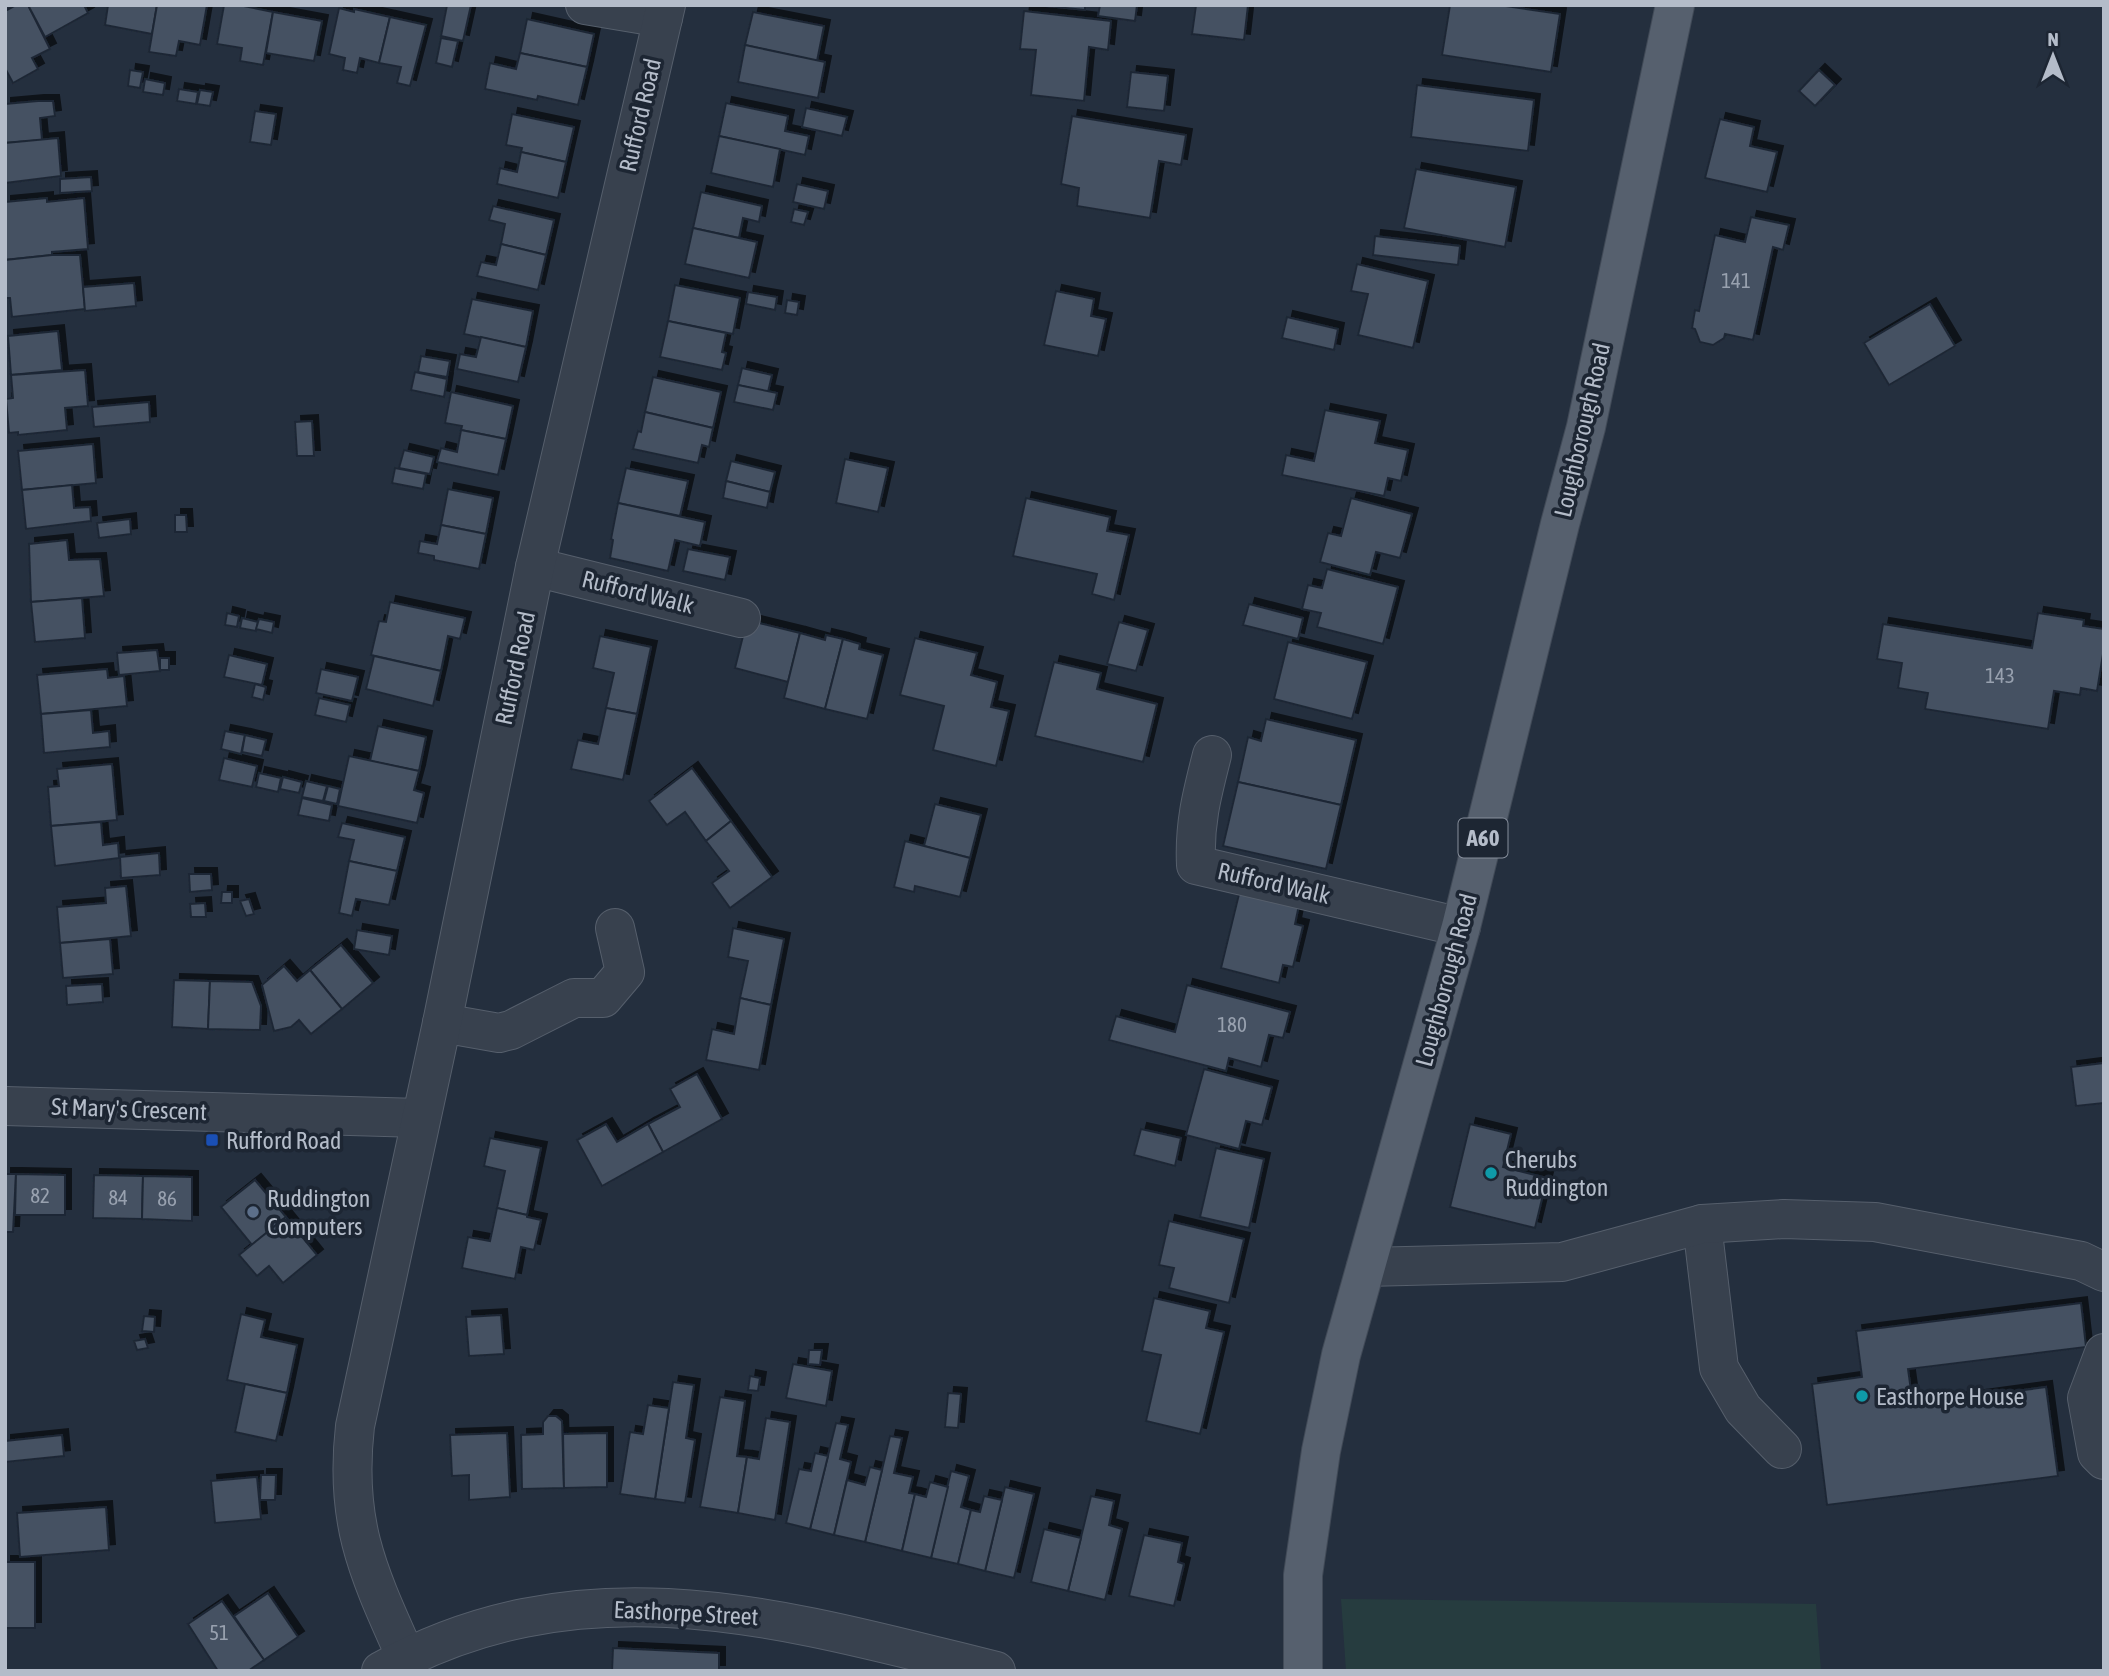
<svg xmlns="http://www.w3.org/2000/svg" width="2109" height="1676" viewBox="0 0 2109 1676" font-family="'Asap Condensed',sans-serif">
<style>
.green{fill:#263c3f}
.building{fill:#455162;stroke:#1f2835;stroke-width:2;filter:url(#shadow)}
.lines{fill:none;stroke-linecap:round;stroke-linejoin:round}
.minor-casing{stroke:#565f6c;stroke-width:40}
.major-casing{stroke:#414a57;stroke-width:40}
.minor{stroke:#38414e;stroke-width:38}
.major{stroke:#56606e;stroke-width:38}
.transit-dot{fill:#1a4fb4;stroke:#1d2633;stroke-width:2.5}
.culture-dot{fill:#0f9aa8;stroke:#1d2633;stroke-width:2.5}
.service-dot{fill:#5c6f8a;stroke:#1d2633;stroke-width:2.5}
.labels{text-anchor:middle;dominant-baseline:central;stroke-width:7;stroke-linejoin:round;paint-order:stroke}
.number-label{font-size:21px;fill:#98a1af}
.shield{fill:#1d2633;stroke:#878f9c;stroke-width:2}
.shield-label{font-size:23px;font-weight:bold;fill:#b4bcc9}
.street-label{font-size:24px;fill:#b4bcc9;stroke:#1d2633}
.poi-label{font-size:24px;fill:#b4bcc9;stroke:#1d2633;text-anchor:start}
</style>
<defs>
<filter id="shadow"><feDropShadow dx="6" dy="-6" stdDeviation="0" flood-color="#0009"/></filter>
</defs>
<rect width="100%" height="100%" fill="#242f3e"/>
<!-- green -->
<polygon class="green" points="1341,1599 1816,1604 1821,1671 1346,1671"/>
<!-- building -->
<g class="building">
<polygon points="16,5 28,5 50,49 32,58 38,69 13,83 5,68 5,11"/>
<polygon points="28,5 84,5 88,13 45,37"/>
<polygon points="108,5 157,5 152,34 105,25"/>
<polygon points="157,5 207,5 200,45 179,41 176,56 149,52"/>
<polygon points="224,5 239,5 273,12 263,65 240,61 242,48 217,44"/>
<polygon points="447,5 471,5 463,41 441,36"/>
<polygon points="1036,5 1085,5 1085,10"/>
<polygon points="1100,5 1137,5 1135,21 1098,16"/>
<polygon points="1196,5 1248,5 1244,40 1192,34"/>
<polygon points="1450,5 1499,5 1560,14 1551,72 1442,55"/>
<polygon points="339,8 354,12 354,9 390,17 379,63 360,58 357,73 343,70 345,58 329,54"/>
<polygon points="1024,11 1111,21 1108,50 1089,47 1084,101 1031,95 1036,50 1020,49"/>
<polygon points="273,12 322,21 314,61 266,53"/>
<polygon points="753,12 824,26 817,61 745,45"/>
<polygon points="390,17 426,25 410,86 397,83 401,67 379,63"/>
<polygon points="527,19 594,34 587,67 520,53"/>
<polygon points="441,38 458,41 452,67 436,63"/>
<polygon points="745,45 825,62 818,98 738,82"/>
<polygon points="520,53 587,67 578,105 538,96 537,100 485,89 490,63 516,69"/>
<polygon points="130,70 143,72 140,88 128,86"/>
<polygon points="1819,70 1835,85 1815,106 1799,91"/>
<polygon points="1131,72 1168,76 1164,111 1127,107"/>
<polygon points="145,79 165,83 163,95 143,92"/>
<polygon points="1417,85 1534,100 1528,151 1411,137"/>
<polygon points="179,89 198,92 196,104 177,101"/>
<polygon points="200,90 213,92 210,106 197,104"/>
<polygon points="38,101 53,101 55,116 40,118 42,140 5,143 5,104"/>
<polygon points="726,103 788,116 785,131 809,136 805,155 719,136"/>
<polygon points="806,108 847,117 842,136 802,127"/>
<polygon points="255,111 276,114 271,145 250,142"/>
<polygon points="512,114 574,127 566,162 521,152 522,148 506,145"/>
<polygon points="1072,116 1186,135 1181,165 1159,161 1150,218 1077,206 1079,188 1061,184"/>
<polygon points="1720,119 1754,127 1750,146 1777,152 1767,192 1705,178"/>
<polygon points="719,136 780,149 773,187 711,173"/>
<polygon points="58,138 61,176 5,183 5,143"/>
<polygon points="521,152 566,162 558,198 497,184 500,168 517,172"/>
<polygon points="1416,169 1516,187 1505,247 1404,228"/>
<polygon points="91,177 92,191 60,193 60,179"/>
<polygon points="797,184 828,191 824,209 793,202"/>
<polygon points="701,192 762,206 759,222 743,218 739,238 693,228"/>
<polygon points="47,198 47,202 84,198 88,249 52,252 52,255 5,260 5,202"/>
<polygon points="493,206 554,220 546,255 501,244 505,224 489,220"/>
<polygon points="794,209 808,212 804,225 791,222"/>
<polygon points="1751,217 1789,225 1783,250 1773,247 1753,340 1725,334 1724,338 1713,345 1700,342 1695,329 1692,328 1695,310 1699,311 1715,235 1745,242"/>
<polygon points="693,228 757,242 749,278 685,264"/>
<polygon points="1375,236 1460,246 1458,265 1373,255"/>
<polygon points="501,244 546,255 538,290 477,276 481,262 496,265"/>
<polygon points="52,255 80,255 85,309 12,317 10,298 5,298 5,260"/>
<polygon points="1357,264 1428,281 1413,348 1358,335 1368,294 1351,291"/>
<polygon points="134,283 136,306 85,311 83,287"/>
<polygon points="675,285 740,298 733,334 668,321"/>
<polygon points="1056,291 1094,299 1091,316 1106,319 1098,356 1044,345"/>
<polygon points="748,292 777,297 775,310 746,304"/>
<polygon points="472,299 533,311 526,347 464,334"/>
<polygon points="787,300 799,302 797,315 785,313"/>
<polygon points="1930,304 1955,346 1889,385 1864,343"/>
<polygon points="1287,317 1338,329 1334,350 1282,338"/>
<polygon points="668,321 726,333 722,352 726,353 722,370 660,357"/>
<polygon points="58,331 62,370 11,375 8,336"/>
<polygon points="481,337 526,347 518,382 457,369 460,354 476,357"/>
<polygon points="421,356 450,361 447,377 418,372"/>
<polygon points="742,368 772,375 768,392 738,385"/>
<polygon points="85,370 88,406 65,408 67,430 18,435 18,432 9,433 6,399 13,398 11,375"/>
<polygon points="415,372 447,379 444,397 411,390"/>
<polygon points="653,377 721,392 713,428 645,412"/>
<polygon points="738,385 777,393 773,410 734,402"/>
<polygon points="451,392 513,406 506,439 461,430 462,426 445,423"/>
<polygon points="149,402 150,422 94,427 92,407"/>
<polygon points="1325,410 1380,421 1375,443 1408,450 1401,481 1388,478 1384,496 1282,475 1286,455 1314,461"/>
<polygon points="645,412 713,428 709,447 702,445 698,463 633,449 638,431 641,432"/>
<polygon points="312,421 314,456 297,456 295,422"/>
<polygon points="461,430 506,439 498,475 437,462 441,448 457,452"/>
<polygon points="93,444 96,483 22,490 18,451"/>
<polygon points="404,450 434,457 430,474 399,468"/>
<polygon points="845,459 888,468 878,512 836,503"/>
<polygon points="731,461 775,472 770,492 726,481"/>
<polygon points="395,468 426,474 423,489 392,483"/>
<polygon points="626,468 688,481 680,516 618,503"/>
<polygon points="726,481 770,492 767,508 723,498"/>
<polygon points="72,485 74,508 90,507 91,521 26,529 22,490"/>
<polygon points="448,489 493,498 486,534 441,525"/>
<polygon points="1026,498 1110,517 1107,531 1129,535 1114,600 1092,594 1097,574 1013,556"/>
<polygon points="1351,498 1412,514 1400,558 1376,552 1370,575 1320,562 1328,533 1341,536"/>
<polygon points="618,503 705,522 700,546 675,540 668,571 610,558 613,540 611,539"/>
<polygon points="175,515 186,515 187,532 175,532"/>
<polygon points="130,519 131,534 99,538 97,523"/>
<polygon points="441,525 486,534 479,569 434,560 434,556 418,553 420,541 437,544"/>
<polygon points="67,540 69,560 100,559 104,596 31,602 29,544"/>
<polygon points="688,549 730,557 725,580 683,571"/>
<polygon points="1327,569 1398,587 1383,644 1317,627 1321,613 1302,609 1308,585 1322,588"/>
<polygon points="82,598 85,638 35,642 31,602"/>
<polygon points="390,602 465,618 460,639 448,636 441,671 371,655 379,621 386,622"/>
<polygon points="1249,604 1303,618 1298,639 1243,625"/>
<polygon points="227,613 239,616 237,627 225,625"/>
<polygon points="2038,613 2084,620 2083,626 2104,629 2104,648 2097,691 2081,688 2080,695 2054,691 2048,729 1925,709 1928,693 1898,688 1902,663 1877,659 1883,624 2032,648"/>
<polygon points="242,618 258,622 256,631 240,628"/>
<polygon points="259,619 274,622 272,633 256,629"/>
<polygon points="747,620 800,633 788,682 735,668"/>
<polygon points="1119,622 1148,630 1136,671 1107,664"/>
<polygon points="800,633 825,640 826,635 843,639 825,709 784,698"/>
<polygon points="600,636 651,647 637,714 606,708 614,673 593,668"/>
<polygon points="915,638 977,653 971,675 997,682 991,707 1009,711 996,766 933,750 944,706 900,695"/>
<polygon points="843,639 860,644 859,649 883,655 867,719 825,709"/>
<polygon points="1288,642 1367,662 1352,719 1274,699"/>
<polygon points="157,650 160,671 119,675 117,653"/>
<polygon points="229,655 267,664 262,685 224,677"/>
<polygon points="374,656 441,671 433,706 366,689"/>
<rect x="160" y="658" width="9" height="12"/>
<polygon points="1054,662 1101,673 1097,689 1157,704 1143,762 1035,736"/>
<polygon points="107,669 108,678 124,676 127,706 41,714 37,675"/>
<polygon points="321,669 358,677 352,701 316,693"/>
<polygon points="255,684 266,687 263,700 252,697"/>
<polygon points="319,698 350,705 346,722 315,715"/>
<polygon points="606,708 637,714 623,780 571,769 578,740 598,744"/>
<polygon points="91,710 93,733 109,731 110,747 44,753 41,714"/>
<polygon points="1266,719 1356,740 1341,805 1238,782 1248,737 1261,741"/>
<polygon points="378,726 426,737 419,771 370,761"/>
<polygon points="225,731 245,735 241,754 221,749"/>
<polygon points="245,735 266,740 262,756 242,752"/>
<polygon points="349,756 419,771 414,790 424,793 417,823 338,806"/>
<polygon points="224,758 257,766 252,787 219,780"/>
<polygon points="112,764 117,820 51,826 48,787 59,786 57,769"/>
<polygon points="692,768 731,821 706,841 685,812 667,825 649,801"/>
<polygon points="259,773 281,778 278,792 256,787"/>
<polygon points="283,777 302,782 299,793 280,789"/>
<polygon points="306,781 327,786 323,801 302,797"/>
<polygon points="1238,782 1341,805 1326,869 1223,846"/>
<polygon points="328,786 340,789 337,804 324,801"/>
<polygon points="302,798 332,805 329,821 298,815"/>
<polygon points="935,804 981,815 970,858 924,846"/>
<polygon points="731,821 772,877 730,908 712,883 729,871 706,841"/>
<polygon points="101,822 103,845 118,843 119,858 55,866 51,826"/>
<polygon points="342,823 405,837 397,871 349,861 354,840 338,837"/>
<polygon points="905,841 970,858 960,897 915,886 914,892 894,887"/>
<polygon points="159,853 160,875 121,878 120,857"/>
<polygon points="349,861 397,871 389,905 356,899 352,916 339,913"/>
<polygon points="189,874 211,874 212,890 190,892"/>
<polygon points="126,886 131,936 60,943 57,907 106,903 105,888"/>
<polygon points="1240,890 1299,905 1295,924 1303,926 1293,967 1283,965 1279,983 1221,968"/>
<polygon points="222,892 232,892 232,903 221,903"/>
<polygon points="249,899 254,914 246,916 240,901"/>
<polygon points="205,903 206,917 191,917 190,904"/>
<polygon points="733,928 784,939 771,1005 740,998 748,961 728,957"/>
<polygon points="357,930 392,936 389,955 354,949"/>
<polygon points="110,939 113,974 63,978 60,943"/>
<polygon points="341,945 373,983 342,1009 310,970"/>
<polygon points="284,966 297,981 310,970 342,1009 311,1034 299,1020 291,1027 274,1031 262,985"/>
<polygon points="174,980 210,981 208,1029 172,1027"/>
<polygon points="210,981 252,982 261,1006 260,1030 208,1029"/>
<polygon points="102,984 103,1002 67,1005 66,986"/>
<polygon points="1187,985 1290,1012 1283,1038 1269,1035 1261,1067 1229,1058 1226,1071 1109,1040 1116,1016 1175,1032"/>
<polygon points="740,998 771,1005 759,1070 706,1060 712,1029 734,1034"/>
<polygon points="2104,1063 2104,1103 2076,1106 2071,1067"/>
<polygon points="1204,1069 1272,1087 1262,1125 1246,1121 1239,1149 1186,1135"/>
<polygon points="697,1074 722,1119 663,1152 648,1124 680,1107 670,1089"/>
<polygon points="606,1124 617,1142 648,1124 663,1152 602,1186 577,1140"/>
<polygon points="1470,1124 1511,1134 1503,1167 1547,1178 1535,1228 1450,1207"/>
<polygon points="1141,1129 1181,1138 1175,1166 1134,1155"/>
<polygon points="490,1138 541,1148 527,1215 497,1208 505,1171 484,1166"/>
<polygon points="1216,1148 1264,1159 1249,1228 1200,1217"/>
<polygon points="5,1174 16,1174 13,1232 5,1232"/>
<polygon points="16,1174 65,1175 65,1215 15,1215"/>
<polygon points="94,1175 143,1176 142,1219 93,1218"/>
<polygon points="143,1176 192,1177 192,1221 142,1219"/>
<polygon points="255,1180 286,1217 252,1245 221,1207"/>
<polygon points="497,1208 527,1215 527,1217 541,1220 534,1250 521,1247 515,1279 462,1268 468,1237 490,1241"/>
<polygon points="286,1217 317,1255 283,1283 269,1266 257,1276 239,1255"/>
<polygon points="1169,1221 1244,1239 1229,1303 1169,1288 1174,1268 1159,1265"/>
<polygon points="1154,1298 1210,1311 1206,1328 1224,1332 1200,1434 1146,1421 1161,1355 1142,1351"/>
<polygon points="2081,1303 2086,1347 1908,1369 1913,1405 2046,1387 2058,1476 1827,1505 1812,1384 1862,1377 1856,1331"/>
<polygon points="241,1314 265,1320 261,1337 297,1345 287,1393 227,1380"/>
<polygon points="501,1315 504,1354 469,1356 466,1317"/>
<polygon points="144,1316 155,1317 154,1332 142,1331"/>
<polygon points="145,1339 148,1348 137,1350 134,1341"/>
<polygon points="809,1350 822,1350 820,1365 808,1364"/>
<polygon points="793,1364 832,1371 826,1406 786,1398"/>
<polygon points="750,1376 760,1378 758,1391 748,1390"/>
<polygon points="673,1382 694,1385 686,1438 695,1440 685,1503 655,1499"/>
<polygon points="245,1384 287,1393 276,1441 235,1432"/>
<polygon points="948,1393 961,1394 958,1428 945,1427"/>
<polygon points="720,1397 745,1401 737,1456 747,1457 738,1513 700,1507"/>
<polygon points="648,1405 669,1408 655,1499 620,1494 630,1432 643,1434"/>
<polygon points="548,1416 556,1416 562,1421 564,1488 522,1489 521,1435 543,1434 543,1422"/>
<polygon points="766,1418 790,1422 775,1520 738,1513 747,1457 759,1459"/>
<polygon points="836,1423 848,1425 840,1459 851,1462 834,1535 810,1529"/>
<polygon points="507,1433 510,1497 469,1500 469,1475 452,1476 450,1435"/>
<polygon points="607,1433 607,1487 564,1488 563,1434"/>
<polygon points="62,1435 64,1456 5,1462 5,1441"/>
<polygon points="890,1436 902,1438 894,1473 913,1477 909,1493 915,1494 902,1551 865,1542"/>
<polygon points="815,1453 828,1456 810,1529 786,1523 799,1469 811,1471"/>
<polygon points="870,1467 882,1470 865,1542 834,1535 847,1480 865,1485"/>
<polygon points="951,1471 969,1476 961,1507 971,1510 958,1564 931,1558"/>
<polygon points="261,1475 276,1475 275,1500 260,1500"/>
<polygon points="257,1477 261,1519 215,1523 211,1481"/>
<polygon points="930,1482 948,1487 931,1558 902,1551 915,1494 926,1497"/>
<polygon points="1005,1487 1034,1494 1014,1578 985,1571"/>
<polygon points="984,1496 1002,1500 985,1571 958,1564 971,1510 980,1512"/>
<polygon points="1091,1496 1114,1501 1109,1525 1122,1529 1105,1600 1068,1591"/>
<polygon points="106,1507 109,1550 20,1557 17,1513"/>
<polygon points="1044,1529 1081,1538 1068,1591 1031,1582"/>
<polygon points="1144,1535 1182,1543 1178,1562 1184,1564 1174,1606 1129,1596"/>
<rect x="5" y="1562" width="30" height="66"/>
<polygon points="268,1593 298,1637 264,1660 234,1616"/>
<polygon points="222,1601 264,1660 248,1671 218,1671 188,1624"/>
<polygon points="613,1648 719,1653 719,1671 612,1671"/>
</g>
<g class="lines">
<defs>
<g id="minor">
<polyline points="585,5 663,18"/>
<polyline points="535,567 741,618"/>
<path d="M1212 755C1202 794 1194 824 1196 865L1461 927"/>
<polyline points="442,1023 499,1033 511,1030 574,998 603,998 625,972 615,928"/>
<polyline points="5,1106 420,1118"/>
<polyline points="1702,1224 1719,1368 1743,1409 1782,1449"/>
<polyline points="1366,1267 1562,1262 1702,1224 1784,1219 1875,1222 2081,1261 2104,1272"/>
<polyline points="2104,1353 2087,1398 2097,1453 2104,1460"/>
<path d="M406 1657C368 1572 344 1523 355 1426L442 1023 535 567 666 5"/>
<path d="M381 1671C585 1558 786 1619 996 1671"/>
</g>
<polyline id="major" points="1303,1671 1303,1575 1321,1451 1341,1355 1461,927 1560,524 1586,427 1675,5"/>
</defs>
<!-- minor casing -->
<use href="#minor" class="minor-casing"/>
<!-- major casing -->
<use href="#major" class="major-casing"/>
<!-- minor -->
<use href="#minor" class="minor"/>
<!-- major -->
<use href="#major" class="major"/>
</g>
<!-- markers -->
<rect class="transit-dot" x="205" y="1133" width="14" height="14" rx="3.5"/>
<g class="culture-dot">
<circle cx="1491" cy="1173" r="7"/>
<circle cx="1862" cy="1396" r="7"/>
</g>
<circle class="service-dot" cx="253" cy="1212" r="7"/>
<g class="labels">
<!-- number labels -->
<g class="number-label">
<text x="1736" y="280">141</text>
<text x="2000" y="675">143</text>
<text x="1232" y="1024">180</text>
<text x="40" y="1195">82</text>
<text x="118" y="1197">84</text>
<text x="167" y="1198">86</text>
<text x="219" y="1632">51</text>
</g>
<!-- shield labels -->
<rect class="shield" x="1458.5" y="818.5" width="49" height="39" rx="5"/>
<g class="shield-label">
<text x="1483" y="838">A60</text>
</g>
<!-- street labels -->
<g class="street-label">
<text transform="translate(640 115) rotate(-77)">Rufford Road</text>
<text transform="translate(1582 430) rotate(-77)">Loughborough Road</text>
<text transform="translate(638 592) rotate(14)">Rufford Walk</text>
<text transform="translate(515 668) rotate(-78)">Rufford Road</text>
<text transform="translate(1274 883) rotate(13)">Rufford Walk</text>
<text transform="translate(1446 980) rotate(-75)">Loughborough Road</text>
<text transform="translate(129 1109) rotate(2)">St Mary's Crescent</text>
<text transform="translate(686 1613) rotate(3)">Easthorpe Street</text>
</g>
<!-- poi labels -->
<g class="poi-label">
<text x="226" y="1140">Rufford Road</text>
<text x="1505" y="1159">Cherubs<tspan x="1505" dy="28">Ruddington</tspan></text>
<text x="267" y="1198">Ruddington<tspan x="267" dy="28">Computers</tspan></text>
<text x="1876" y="1396">Easthorpe House</text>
</g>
</g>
<!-- border -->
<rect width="2109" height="1676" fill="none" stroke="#b4bcc9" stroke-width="14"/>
<!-- north arrow -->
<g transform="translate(2053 56)" stroke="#1d2633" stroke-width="5" paint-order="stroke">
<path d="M0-5L12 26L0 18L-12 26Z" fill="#b4bcc9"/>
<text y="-10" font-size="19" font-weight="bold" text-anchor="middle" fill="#b4bcc9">N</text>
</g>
</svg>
